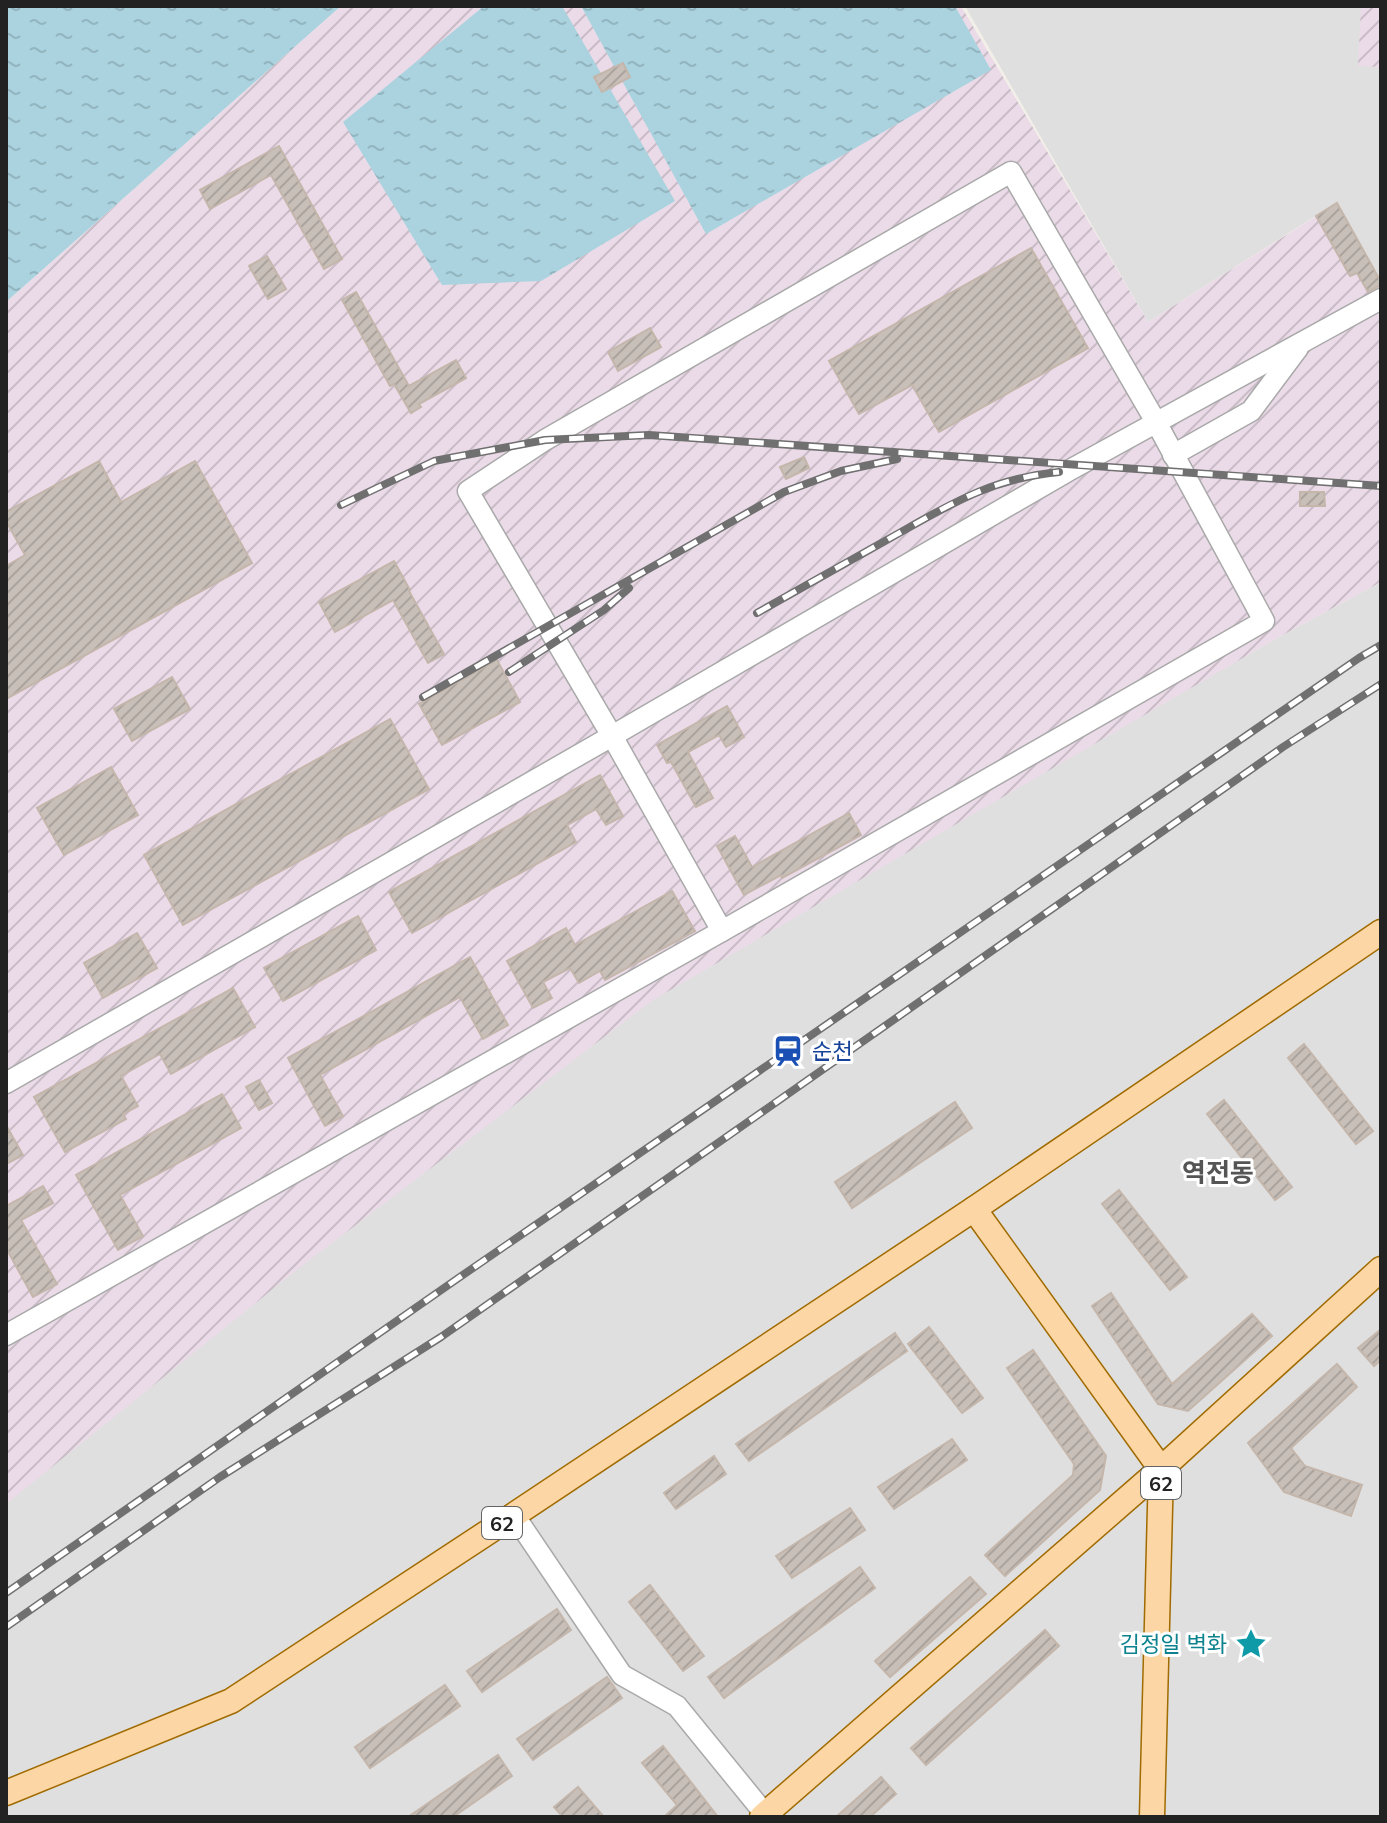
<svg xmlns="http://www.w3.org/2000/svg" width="1387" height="1823" viewBox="0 0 1387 1823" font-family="Mulish,'Noto Sans KR',sans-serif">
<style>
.residential{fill:#e0dfdf}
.industrial{fill:url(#industrial-furrows)}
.water{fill:url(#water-ripples)}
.building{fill:url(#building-hatch);stroke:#c4b6ab;stroke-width:2}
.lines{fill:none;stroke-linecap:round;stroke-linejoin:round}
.minor-casing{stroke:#a9a9a9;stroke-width:23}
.major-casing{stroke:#a06b00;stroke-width:27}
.minor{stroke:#fff;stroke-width:20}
.major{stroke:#fcd6a4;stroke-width:24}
.rail-casing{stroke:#707070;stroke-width:8}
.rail{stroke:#fff;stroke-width:5;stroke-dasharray:15;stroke-linecap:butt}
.labels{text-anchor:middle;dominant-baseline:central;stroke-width:6;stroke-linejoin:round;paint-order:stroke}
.shield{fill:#fff;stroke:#646464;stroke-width:2}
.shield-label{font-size:20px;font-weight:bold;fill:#222}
.transit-label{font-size:22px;fill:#164399;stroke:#fff;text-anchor:start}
.culture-label{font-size:22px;fill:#0d838f;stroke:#fff;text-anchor:end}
.quarter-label{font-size:26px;font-weight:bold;fill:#555;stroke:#fff}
</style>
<defs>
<pattern id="industrial-furrows" width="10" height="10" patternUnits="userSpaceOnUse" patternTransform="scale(2)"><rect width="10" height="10" fill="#ebdbe8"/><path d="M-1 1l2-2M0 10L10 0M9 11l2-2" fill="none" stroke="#c9bcc7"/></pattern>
<pattern id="water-ripples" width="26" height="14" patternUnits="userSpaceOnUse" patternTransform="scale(2)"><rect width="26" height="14" fill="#aad3df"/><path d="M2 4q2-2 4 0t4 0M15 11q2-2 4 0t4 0" fill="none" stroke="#92b5bf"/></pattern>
<pattern id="building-hatch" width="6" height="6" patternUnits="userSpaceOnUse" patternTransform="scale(2)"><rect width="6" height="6" fill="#c7bfb8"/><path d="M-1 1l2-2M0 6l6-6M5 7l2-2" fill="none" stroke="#aba49e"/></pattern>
</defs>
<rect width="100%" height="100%" fill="#f2efe9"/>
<!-- residential -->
<g class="residential">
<polygon points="965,6 1381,6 1381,282 1336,203 1148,322"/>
<polygon points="1381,582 1381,1817 6,1817 6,1362 1279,637"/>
</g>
<!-- industrial -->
<g class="industrial">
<polygon points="341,6 961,6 1148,322 1337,203 1381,282 1381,582 1279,637 653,1000 299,1268 6,1504 6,302"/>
<polygon points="1361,6 1381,6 1381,67 1358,66"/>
</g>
<!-- water -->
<g class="water">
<polygon points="6,6 341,6 6,302"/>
<polygon points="484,6 562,6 675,201 541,281 442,285 343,122"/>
<polygon points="581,6 955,6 991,70 706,234"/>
</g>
<!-- building -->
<g class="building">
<polygon points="623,63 630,77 602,92 594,77"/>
<polygon points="279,146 342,259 324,269 271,175 210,209 200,190"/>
<polygon points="1337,203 1381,282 1381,285 1368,292 1357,273 1350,276 1316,216"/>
<polygon points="1031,248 1088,348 939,432 912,385 859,414 829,361"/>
<polygon points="267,256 286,289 268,299 249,266"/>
<polygon points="356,292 409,386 456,360 466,378 419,404 421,407 411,413 394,384 390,386 342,300"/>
<polygon points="650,328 661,347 618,371 608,352"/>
<polygon points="804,457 809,468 786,479 780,467"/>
<polygon points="99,461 121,502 195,461 252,563 6,699 6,566 25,555 6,521 6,512"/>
<polygon points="1300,492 1324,492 1325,506 1300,506"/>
<polygon points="394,561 410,590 409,591 444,654 428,663 393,600 335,632 319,602"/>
<polygon points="497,660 520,702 442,745 419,704"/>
<polygon points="172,677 190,709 132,741 114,709"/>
<polygon points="727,706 744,737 726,747 719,735 688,752 713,798 696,807 671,762 667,763 657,745"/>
<polygon points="390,719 429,789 183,925 144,855"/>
<polygon points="111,767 138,815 64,855 37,808"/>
<polygon points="600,775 623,816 606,825 596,809 567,825 576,842 412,933 389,892"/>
<polygon points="849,813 861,835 782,878 781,875 744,895 717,846 735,836 752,867"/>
<polygon points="672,891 695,931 605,980 600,971 579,983 570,968 543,982 552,998 533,1008 507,961 566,928 575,945"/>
<polygon points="358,916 376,950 283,1001 264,968"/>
<polygon points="137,933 157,968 103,998 84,963"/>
<polygon points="470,957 508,1025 483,1039 460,997 320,1075 343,1116 325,1126 288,1058"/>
<polygon points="233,988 255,1027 171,1074 160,1054 121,1076 138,1106 123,1114 126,1119 65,1152 34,1097"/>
<polygon points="1304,1044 1373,1131 1356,1144 1288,1058"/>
<polygon points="259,1080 272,1103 259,1110 246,1087"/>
<polygon points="222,1094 241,1128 120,1195 143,1236 118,1250 76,1175"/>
<polygon points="1224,1100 1292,1187 1275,1200 1207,1114"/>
<polygon points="955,1102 972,1128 852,1208 835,1182"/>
<polygon points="6,1125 23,1155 6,1164"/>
<polygon points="43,1186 53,1203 21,1220 57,1284 33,1297 6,1248 6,1206"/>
<polygon points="1119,1190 1187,1277 1170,1290 1102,1204"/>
<polygon points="1111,1293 1172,1384 1252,1314 1272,1336 1188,1411 1158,1404 1092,1306"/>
<polygon points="929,1327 983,1398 962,1413 908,1344"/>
<polygon points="1381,1329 1381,1360 1374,1366 1358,1348"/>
<polygon points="895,1333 907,1351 749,1461 736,1444"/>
<polygon points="1033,1350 1106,1456 1100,1490 1005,1576 985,1555 1073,1475 1074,1464 1007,1368"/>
<polygon points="1337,1364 1357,1387 1291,1448 1305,1466 1362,1485 1351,1516 1284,1492 1248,1443"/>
<polygon points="952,1439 967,1460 894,1509 878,1487"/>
<polygon points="714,1456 726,1474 676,1509 664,1493"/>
<polygon points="850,1508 865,1530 792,1578 776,1556"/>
<polygon points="860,1567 875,1588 724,1698 708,1677"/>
<polygon points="970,1577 986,1594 890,1677 875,1661"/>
<polygon points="650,1585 704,1656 683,1671 629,1602"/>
<polygon points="557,1609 571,1630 482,1692 467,1671"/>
<polygon points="1045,1630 1059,1646 926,1765 911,1748"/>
<polygon points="607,1677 622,1698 533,1760 517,1739"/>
<polygon points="445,1685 460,1706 370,1768 355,1747"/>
<polygon points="663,1746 718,1817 664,1817 677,1805 642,1763"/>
<polygon points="498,1755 512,1776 453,1817 408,1817"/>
<polygon points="881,1777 896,1794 870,1817 836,1817"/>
<polygon points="578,1787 604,1817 563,1817 554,1807"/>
</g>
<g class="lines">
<defs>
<g id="minor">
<polygon points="1011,172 1156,422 1264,621 722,931 612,736 468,491 545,440"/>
<polyline points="1173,455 1251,411 1298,348"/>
<polyline points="6,1083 612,736 1068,471 1381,299"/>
<polyline points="6,1335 722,931"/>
<polyline points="514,1515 622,1675 677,1706 765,1814"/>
</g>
<g id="major">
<polyline points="974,1209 1161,1469 1152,1817"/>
<polyline points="6,1793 231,1701 514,1515 974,1209 1381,932"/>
<polyline points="762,1817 1161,1469 1381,1269"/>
</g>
</defs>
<!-- minor casing -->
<use href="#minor" class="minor-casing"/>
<!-- major casing -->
<use href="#major" class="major-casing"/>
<!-- minor -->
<use href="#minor" class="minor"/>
<!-- major -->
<use href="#major" class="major"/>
<defs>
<g id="rail">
<polyline points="341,505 434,461 545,440 649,435 1381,486"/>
<path d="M757 613C799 589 842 565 885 541 946 507 987 479 1059 472"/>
<polyline points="509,672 604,610 629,588"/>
<polyline points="423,697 784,492 841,471 897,459"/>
<polyline points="6,1593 457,1279 1359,658 1381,645"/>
<polyline points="6,1627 220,1477 441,1337 1283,747 1381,684"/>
</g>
</defs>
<!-- rail casing -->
<use href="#rail" class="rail-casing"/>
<!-- rail -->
<use href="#rail" class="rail"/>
</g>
<!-- icons -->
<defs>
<symbol id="station-bare" viewBox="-9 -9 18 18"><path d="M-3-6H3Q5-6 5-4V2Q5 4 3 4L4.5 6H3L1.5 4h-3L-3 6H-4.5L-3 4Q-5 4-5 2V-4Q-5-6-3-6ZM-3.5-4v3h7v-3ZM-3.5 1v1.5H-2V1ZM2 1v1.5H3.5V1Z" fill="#1a4fb4" stroke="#fff" stroke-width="2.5" paint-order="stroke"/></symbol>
<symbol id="sight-bare" viewBox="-9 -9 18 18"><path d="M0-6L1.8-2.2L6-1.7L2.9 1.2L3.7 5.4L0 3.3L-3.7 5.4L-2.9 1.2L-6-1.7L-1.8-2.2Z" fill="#0f9aa8" stroke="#fff" stroke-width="2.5" paint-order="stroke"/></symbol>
</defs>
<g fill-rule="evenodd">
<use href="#station-bare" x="766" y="1029" width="44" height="44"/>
<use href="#sight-bare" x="1229" y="1622" width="44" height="44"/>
</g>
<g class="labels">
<!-- shield labels -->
<g class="shield">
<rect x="1141" y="1467" width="40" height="32" rx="6"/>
<rect x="482" y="1507" width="40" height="32" rx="6"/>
</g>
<g class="shield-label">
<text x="1161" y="1483">62</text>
<text x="502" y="1523">62</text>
</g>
<!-- transit labels -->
<g class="transit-label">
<text x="812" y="1051">순천</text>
</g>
<!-- culture labels -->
<g class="culture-label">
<text x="1227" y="1644">김정일 벽화</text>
</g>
<!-- quarter labels -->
<g class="quarter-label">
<text x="1218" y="1172">역전동</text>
</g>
</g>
<!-- border -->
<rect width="1387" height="1823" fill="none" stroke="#222222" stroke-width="16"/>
</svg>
